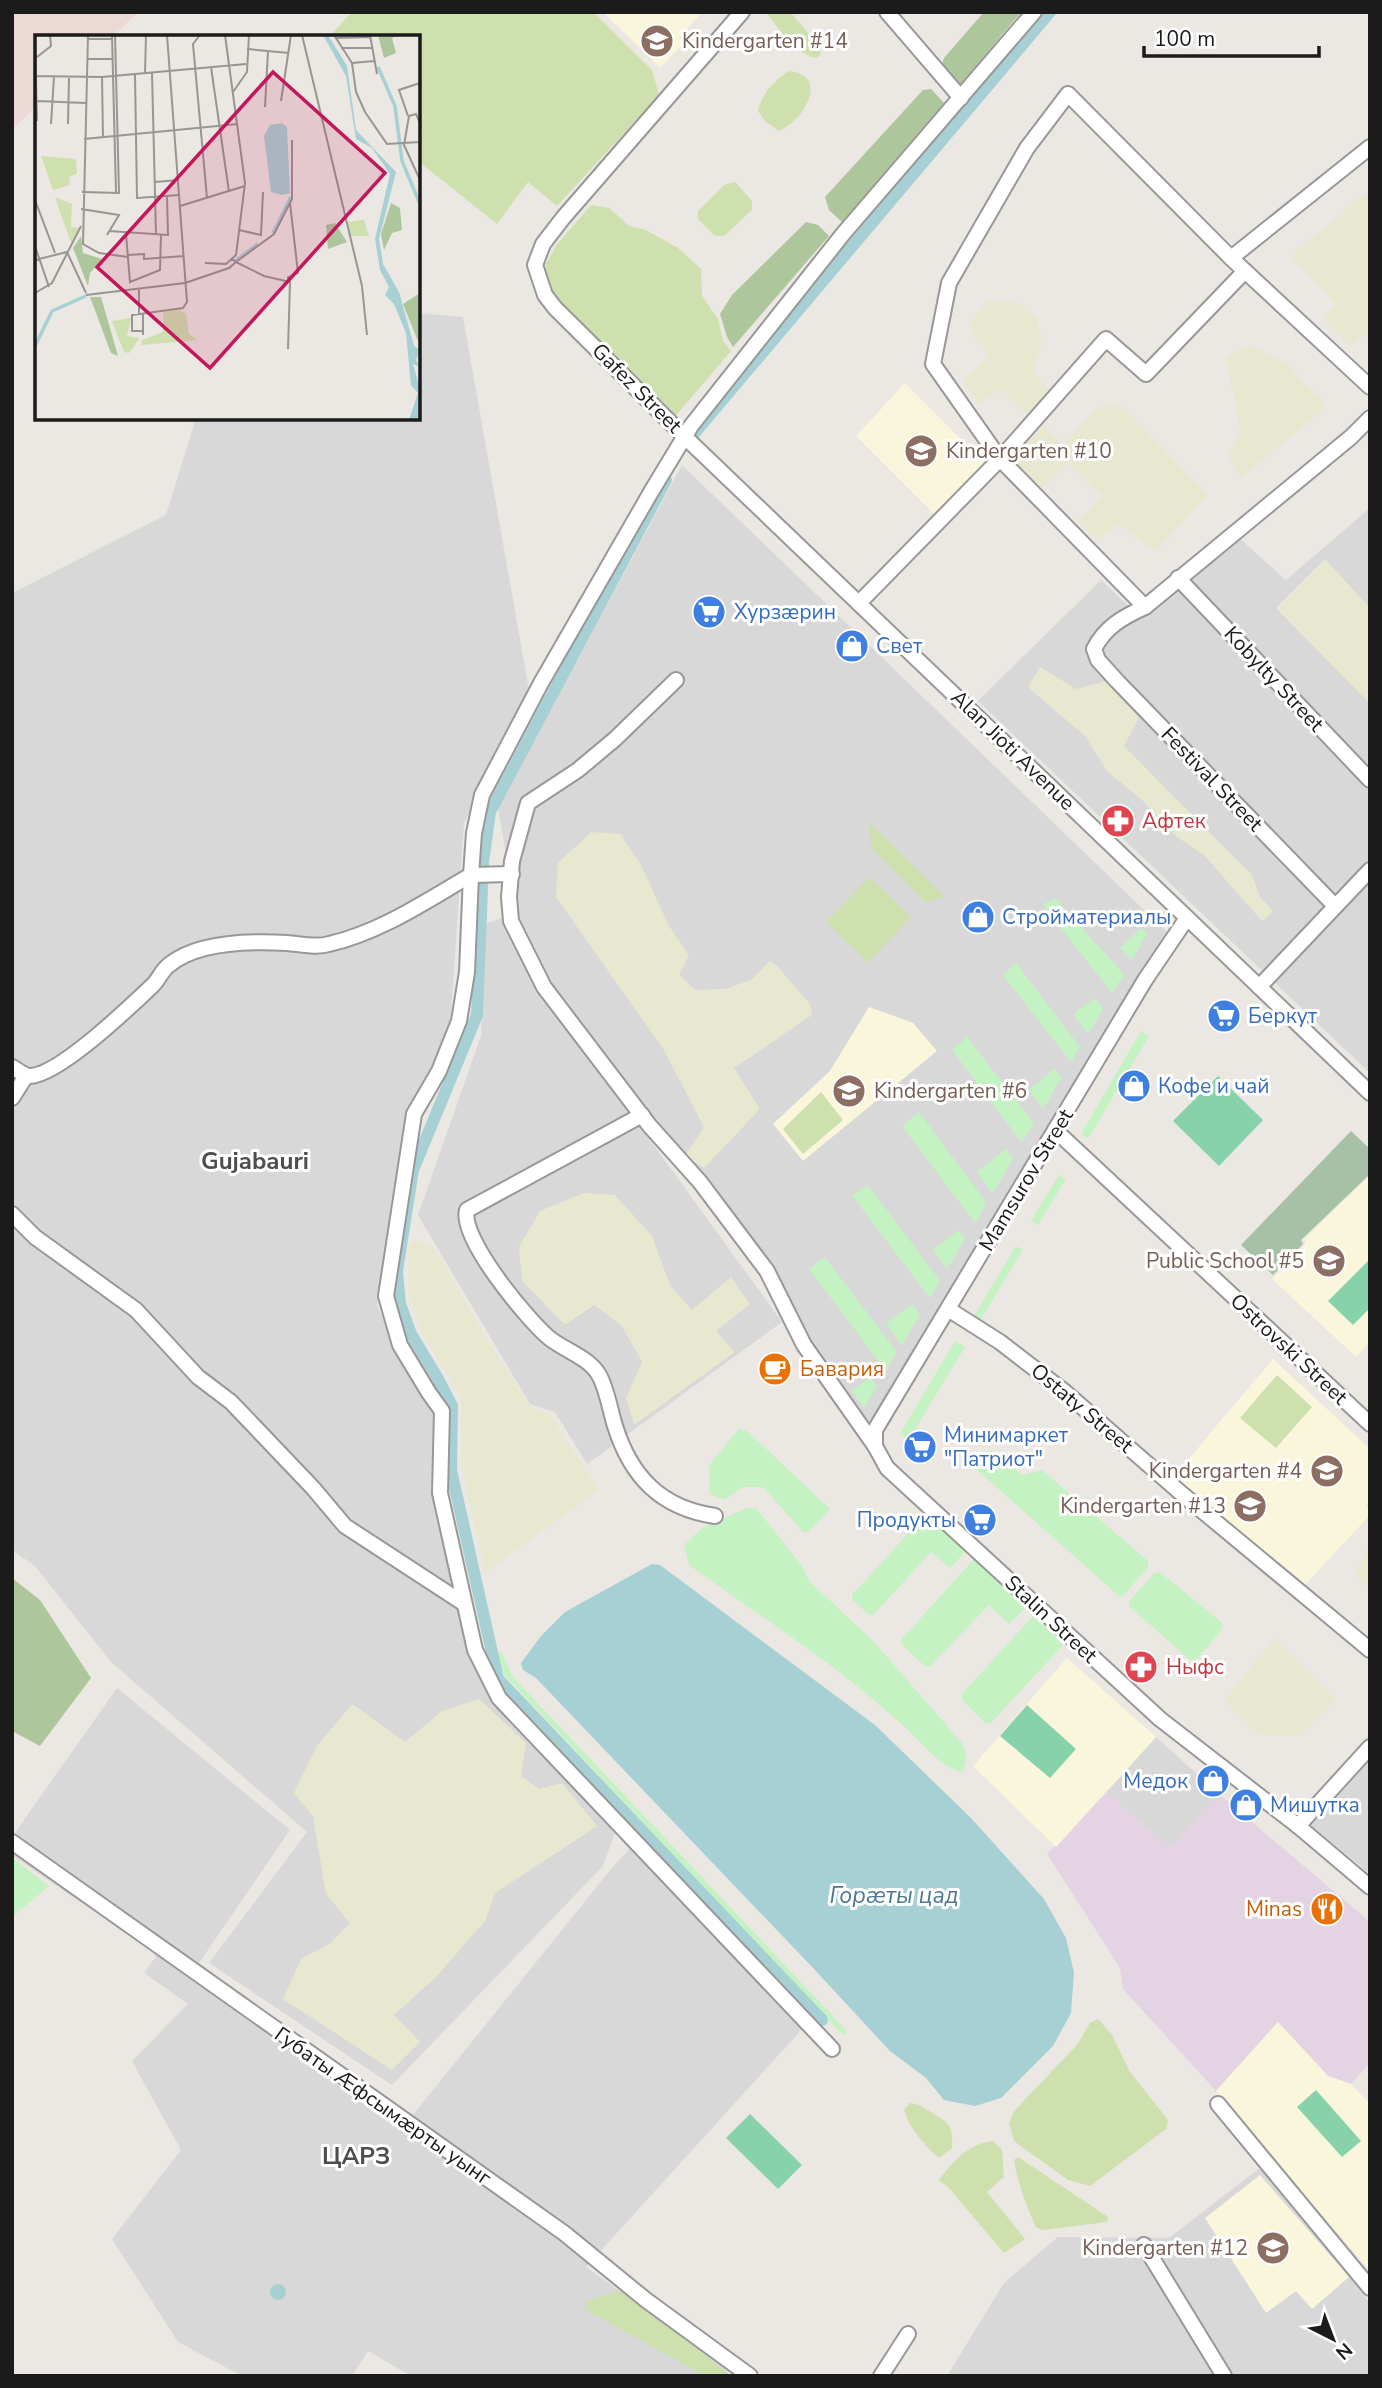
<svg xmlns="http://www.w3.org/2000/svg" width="1382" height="2388" viewBox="0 0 1382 2388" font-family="'Nunito Sans',sans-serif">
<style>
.residential{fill:#d9d8d8;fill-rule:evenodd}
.industrial{fill:#e4d4e3}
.education{fill:#faf6dc}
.military{fill:#ecd9d6}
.farmland{fill:#e8e7cf}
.grass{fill:#cde0ad}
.forest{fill:#aec69b}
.cemetery{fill:#a6c1a6}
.park{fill:#c5f2c2}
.pitch{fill:#88d2ab}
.water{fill:#a7d0d4}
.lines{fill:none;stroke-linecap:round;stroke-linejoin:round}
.canal{stroke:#a7d0d4;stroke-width:12}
.minor-casing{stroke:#989898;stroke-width:18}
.minor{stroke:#fff;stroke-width:14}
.labels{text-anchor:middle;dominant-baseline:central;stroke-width:6;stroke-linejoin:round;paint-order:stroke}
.education-label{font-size:21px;fill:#785e54;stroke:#fff;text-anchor:end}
.street-label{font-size:21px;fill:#1b1b1b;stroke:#fff}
.shop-label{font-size:21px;fill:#366cbe;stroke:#fff;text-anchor:start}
.health-label{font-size:21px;fill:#be3a42;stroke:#fff;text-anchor:start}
.food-label{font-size:21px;fill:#c56008;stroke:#fff;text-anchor:start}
.water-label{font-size:23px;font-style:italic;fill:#4d7890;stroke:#fff}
.quarter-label{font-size:24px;font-weight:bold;fill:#4e4e4e;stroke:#fff}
.inset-river{fill:none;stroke:#a7d0d4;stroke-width:3.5}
.inset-road{fill:none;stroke:#989592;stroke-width:2}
.view{fill:#c2185b;fill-opacity:0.15;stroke:#c2185b;stroke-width:3.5}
.inset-edge{fill:none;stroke:#1b1b1b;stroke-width:3.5}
</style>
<rect width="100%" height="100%" fill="#ebe7e2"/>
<!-- residential -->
<g class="residential">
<polygon points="418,313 463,317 530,696 464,823 450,1027 405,1120 377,1305 402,1360 437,1413 436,1493 475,1660 616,1830 603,1866 392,2085 209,1963 307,1832 111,1662 35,1566 12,1550 12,593 166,515 196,418 418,418"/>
<path d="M682 465 1168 933 871 1425 689 1181 543 975 519 927 498 808ZM869 1007 913 1023 773 1125 830 1071Z"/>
<polygon points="1370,508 1370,1073 978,701 1101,580 1136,613 1238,537 1286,580"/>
<polygon points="504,917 544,994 782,1322 587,1464 555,1412 530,1404 418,1215 481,1036 485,924"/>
<polygon points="117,1688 290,1830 190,1976 400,2131 607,1874 632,1846 803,2028 586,2267 727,2368 725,2376 411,2376 368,2351 352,2376 242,2376 178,2342 112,2239 181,2150 132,2061 188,2004 144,1973 157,1955 12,1855 12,1837"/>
<polygon points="1156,1737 1220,1795 1170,1848 1107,1792"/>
<polygon points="1370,1761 1370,1874 1311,1825"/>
<polygon points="1261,2167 1370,2303 1370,2376 947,2376 1004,2283 1058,2237 1169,2238"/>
</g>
<!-- industrial -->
<polygon class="industrial" points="1107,1792 1170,1848 1220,1795 1370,1922 1370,2063 1351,2084 1328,2076 1278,2022 1216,2091 1123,1989 1120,1968 1047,1854"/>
<!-- education -->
<g class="education">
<polygon points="603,12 702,12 679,38 684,43 660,68"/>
<polygon points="905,383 987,465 936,516 856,436"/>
<polygon points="869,1007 913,1023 937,1051 803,1161 773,1124 830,1071"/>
<polygon points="1370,1175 1370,1342 1356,1357 1272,1279 1306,1243 1304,1239"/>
<polygon points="1273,1359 1370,1449 1370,1500 1365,1505 1370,1510 1370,1515 1301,1589 1170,1481"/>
<polygon points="1067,1658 1156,1737 1056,1847 973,1766"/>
<polygon points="1278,2022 1328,2076 1351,2084 1370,2104 1370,2271 1216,2091"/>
<polygon points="1260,2175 1349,2277 1312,2309 1296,2291 1266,2313 1205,2218"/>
</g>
<!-- military -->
<polygon class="military" points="12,12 138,12 112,37 37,37 37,106 12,129"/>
<!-- farmland -->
<g class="farmland">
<polygon points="1370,190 1370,331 1350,346 1324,319 1336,304 1291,256"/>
<polygon points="988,301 1016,302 1037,318 1042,345 1032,370 1048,389 1029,418 1001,388 978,404 963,382 988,355 968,327"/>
<polygon points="1251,346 1286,363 1304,384 1321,398 1324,409 1241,478 1228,456 1241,432 1226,356"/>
<polygon points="1121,406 1208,495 1155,551 1119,524 1097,539 1078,522 1102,496 1068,463 1042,488 1012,458 1045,426 1062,446 1097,407"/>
<polygon points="1325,559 1370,608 1370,704 1276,608"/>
<polygon points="1040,667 1076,689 1106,681 1139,718 1124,746 1252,875 1260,897 1273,911 1262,921 1204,855 1177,837 1141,799 1107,771 1085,736 1028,687"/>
<polygon points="591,832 620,834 640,863 669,926 689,955 679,975 696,990 725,989 751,980 770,961 778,967 810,1004 812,1015 734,1068 760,1109 704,1168 685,1156 704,1127 664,1050 556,897 558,863"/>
<polygon points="584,1193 615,1195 652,1236 670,1285 692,1310 731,1277 750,1304 716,1331 735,1352 634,1425 626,1398 642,1362 622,1326 594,1305 565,1325 522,1281 519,1247 540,1211"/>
<polygon points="415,1240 434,1247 486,1338 530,1406 550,1415 599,1490 485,1572 461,1464 461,1397 422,1333 408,1292 409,1246"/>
<polygon points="1370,1544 1370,1588 1355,1576"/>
<polygon points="1275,1638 1336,1699 1300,1736 1257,1734 1224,1701"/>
<polygon points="479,1699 526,1743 521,1776 539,1789 562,1783 597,1826 495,1893 485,1921 436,1977 394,2015 420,2042 392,2070 283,1999 301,1959 331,1943 350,1923 326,1894 313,1816 294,1793 317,1746 352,1704 405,1742 442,1711"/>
</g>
<!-- grass -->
<g class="grass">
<polygon points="352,12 593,12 652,70 659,95 557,206 528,182 497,224 418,161 418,37 329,37"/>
<path d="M766 12H790L818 44 821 54 817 58C797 56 777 27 766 12Z"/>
<path d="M789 71C831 76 803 121 779 131L765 121 758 111C762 93 774 81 789 71Z"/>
<polygon points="735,182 752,201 752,210 724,236 715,236 698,219 698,211 724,185"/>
<polygon points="591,205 609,208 629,226 646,230 678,248 701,269 702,296 718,319 723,341 731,351 672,420 550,311 542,271 556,246"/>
<polygon points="870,823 945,897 926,902 871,848"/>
<polygon points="869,877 911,917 868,963 826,922"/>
<polygon points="821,1092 843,1120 803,1154 783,1129"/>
<polygon points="1277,1375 1312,1407 1276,1448 1240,1418"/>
<polygon points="1098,2019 1112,2035 1130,2072 1168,2120 1166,2129 1090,2186 1068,2180 1014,2141 1009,2123 1015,2110 1077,2045 1090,2023"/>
<path d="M910 2103C919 2104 923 2107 931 2112 950 2125 953 2123 952 2148L939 2158C924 2144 910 2130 904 2110Z"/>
<path d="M993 2141 1002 2150 1004 2177 987 2192 1025 2239 1004 2253 948 2187 939 2180C954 2160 968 2144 993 2141Z"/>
<path d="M1018 2157 1108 2217 1107 2222 1042 2230 1036 2227C1026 2205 1018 2184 1014 2160Z"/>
<polygon points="622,2290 728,2373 728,2376 705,2376 584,2309 587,2301"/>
</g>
<!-- forest -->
<g class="forest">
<polygon points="984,12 1021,12 955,91 939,74 944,58"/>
<polygon points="931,89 944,103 842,222 829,210 825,197 923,90"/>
<polygon points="806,222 818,225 829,236 733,347 727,337 720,314 732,295"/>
<polygon points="12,1578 40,1600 91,1678 40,1746 12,1731"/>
</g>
<!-- cemetery -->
<polygon class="cemetery" points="1351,1131 1370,1149 1370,1174 1301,1240 1303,1244 1273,1275 1241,1245"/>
<!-- park -->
<g class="park">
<polygon points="1054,898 1124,974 1112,993 1043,905"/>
<polygon points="1141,928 1147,934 1132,960 1120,948"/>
<polygon points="1016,963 1080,1047 1071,1062 1003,975"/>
<polygon points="1095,998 1103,1009 1088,1034 1073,1014"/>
<polygon points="1141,1031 1149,1036 1088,1139 1081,1134"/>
<polygon points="967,1037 1034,1123 1022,1143 952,1050"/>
<polygon points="1054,1069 1062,1077 1043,1109 1029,1090"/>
<polygon points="919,1112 987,1203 975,1223 902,1126"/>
<polygon points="1006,1149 1013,1159 992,1194 977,1172"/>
<polygon points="1059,1175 1066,1179 1038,1225 1031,1221"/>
<polygon points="868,1185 940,1281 930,1298 852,1196"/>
<polygon points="958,1230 965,1239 947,1269 933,1250"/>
<polygon points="1016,1246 1023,1250 980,1320 974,1316"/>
<polygon points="825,1257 897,1352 886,1371 809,1269"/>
<polygon points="912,1304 920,1315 902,1345 886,1324"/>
<polygon points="955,1341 965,1347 909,1439 900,1434"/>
<polygon points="870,1377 877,1386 864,1408 852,1391"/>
<polygon points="739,1429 747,1431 830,1509 808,1532 803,1532 763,1487 742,1487 725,1500 710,1494 709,1465"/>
<polygon points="986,1451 992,1451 1023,1475 1042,1470 1148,1561 1148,1567 1123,1596 1119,1596 976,1469 976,1465"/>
<path d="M747 1508H756L802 1566 809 1581 873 1641 962 1743 967 1758 963 1772C942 1769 923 1744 908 1730 842 1668 763 1618 689 1565L684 1545 702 1528Z"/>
<polygon points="926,1514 965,1552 950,1568 931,1552 873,1615 869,1615 852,1599 852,1595"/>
<polygon points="974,1559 1025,1608 1009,1624 989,1605 930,1666 926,1667 902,1645 902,1639"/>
<polygon points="1160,1572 1222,1623 1223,1628 1197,1659 1191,1661 1129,1606 1129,1602 1154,1573"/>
<polygon points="1034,1615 1063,1645 990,1724 985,1723 962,1700 962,1694"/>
<polygon points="501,1651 513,1677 846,2030 846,2034 842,2034 507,1678 501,1669 497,1653"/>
<polygon points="12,1858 49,1886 12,1917"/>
</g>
<!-- pitch -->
<g class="pitch">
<polygon points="1218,1076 1263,1120 1219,1166 1173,1121"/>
<polygon points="1370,1259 1370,1308 1353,1325 1328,1301"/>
<polygon points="1027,1705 1076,1749 1050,1778 1000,1736"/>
<polygon points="1316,2090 1361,2141 1342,2157 1297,2107"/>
<polygon points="750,2114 802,2165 778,2189 726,2138"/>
</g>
<!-- water -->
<g class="water">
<polygon points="652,1564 660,1565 875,1725 970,1817 1044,1899 1066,1938 1074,1973 1071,2013 1053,2046 1001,2098 975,2106 944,2100 926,2078 890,2051 814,1969 536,1678 523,1670 521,1663 541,1636 565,1612"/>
<circle cx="278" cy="2292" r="8"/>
</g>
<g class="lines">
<!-- canal -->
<g class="canal">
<polyline points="692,436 1050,12"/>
<polyline points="666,480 490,812 483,862 477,1015 413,1170 397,1271 400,1304 411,1334 437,1377 452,1406 451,1470 498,1679 822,2020"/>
</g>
<defs>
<g id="minor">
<polyline points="742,12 563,218 543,244 535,265 545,295 555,308 685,437 1370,1093"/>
<polyline points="887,12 961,98"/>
<polyline points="1231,258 1370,147"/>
<polyline points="1178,578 1370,780"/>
<polyline points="859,603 1000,459 1106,339 1146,374 1245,271"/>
<polyline points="1145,607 1000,459 933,364 949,283 1027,148 1068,94 1231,258 1370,387"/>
<polyline points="676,680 615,739 578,770 528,803 512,861 509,897 511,921 544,987 649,1125 700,1182 767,1271 804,1345 875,1446 887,1468 1160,1719 1298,1826 1370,1887"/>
<polyline points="512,874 471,875 474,833 482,795 541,683 651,492 691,426 843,234 1034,12"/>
<polyline points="471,875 467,972 459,1021 439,1071 414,1114 386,1296 400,1345 429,1393 442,1411 440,1493 475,1650 499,1698 832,2049"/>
<path d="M1335 906 1117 681 1098 660 1094 649C1105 627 1123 617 1145 607L1351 437 1370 418"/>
<polyline points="1259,987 1370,870"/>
<path d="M12 1067C18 1070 24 1076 30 1076 59 1075 131 1006 153 985 159 979 162 970 169 965 198 941 252 941 287 943 300 944 316 948 329 944 381 932 426 901 471 875"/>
<polyline points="12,1098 26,1076"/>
<path d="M642 1115 467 1210C459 1237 526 1318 548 1337 563 1350 589 1357 599 1375 607 1389 610 1410 615 1426 631 1477 661 1508 715 1516"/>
<polyline points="1055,1130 1370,1424"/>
<polyline points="12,1214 35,1237 136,1310 198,1377 231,1402 313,1488 345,1526 463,1603"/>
<polyline points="948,1309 1000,1342 1065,1392 1182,1494 1370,1650"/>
<polyline points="875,1446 875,1430 1145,980 1187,918"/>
<polyline points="1298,1826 1370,1747"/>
<polyline points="12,1842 564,2233 646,2300 750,2376"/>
<polyline points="1218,2104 1370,2288"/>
<polyline points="1144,2245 1224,2376"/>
<polyline points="881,2376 908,2334"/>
</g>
</defs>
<!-- minor casing -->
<use href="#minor" class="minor-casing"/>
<!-- minor -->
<use href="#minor" class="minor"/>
</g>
<!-- icons -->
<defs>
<symbol id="school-disc" viewBox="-11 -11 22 22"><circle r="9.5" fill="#8d6e63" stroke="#fff"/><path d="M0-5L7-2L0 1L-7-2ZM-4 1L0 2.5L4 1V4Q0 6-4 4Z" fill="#fff"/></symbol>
<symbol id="supermarket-disc" viewBox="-11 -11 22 22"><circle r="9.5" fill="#3f7fe0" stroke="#fff"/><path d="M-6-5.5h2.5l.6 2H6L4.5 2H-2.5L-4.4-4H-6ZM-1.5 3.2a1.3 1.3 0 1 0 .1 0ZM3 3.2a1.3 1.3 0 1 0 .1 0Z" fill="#fff"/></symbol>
<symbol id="shop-disc" viewBox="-11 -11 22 22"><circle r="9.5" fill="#3f7fe0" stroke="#fff"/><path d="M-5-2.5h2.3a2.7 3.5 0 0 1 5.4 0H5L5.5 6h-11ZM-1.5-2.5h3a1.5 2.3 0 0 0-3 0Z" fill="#fff"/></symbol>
<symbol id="pharmacy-disc" viewBox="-11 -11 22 22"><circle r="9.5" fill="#e0444e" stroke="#fff"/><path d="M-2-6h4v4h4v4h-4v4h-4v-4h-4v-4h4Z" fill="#fff"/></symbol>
<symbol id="cafe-disc" viewBox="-11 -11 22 22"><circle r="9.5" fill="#e8710a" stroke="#fff"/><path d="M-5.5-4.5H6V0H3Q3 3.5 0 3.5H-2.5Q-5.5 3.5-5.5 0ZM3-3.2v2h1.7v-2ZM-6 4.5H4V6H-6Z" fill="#fff"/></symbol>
<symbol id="restaurant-disc" viewBox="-11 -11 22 22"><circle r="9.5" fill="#e8710a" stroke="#fff"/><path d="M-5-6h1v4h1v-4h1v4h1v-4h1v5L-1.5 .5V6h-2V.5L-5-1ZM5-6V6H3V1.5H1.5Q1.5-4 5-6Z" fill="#fff"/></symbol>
</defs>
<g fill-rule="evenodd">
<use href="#school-disc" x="638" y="22" width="38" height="38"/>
<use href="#school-disc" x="902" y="432" width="38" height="38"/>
<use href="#supermarket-disc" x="690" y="593" width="38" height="38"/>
<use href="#shop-disc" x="833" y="627" width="38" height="38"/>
<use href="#pharmacy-disc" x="1099" y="802" width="38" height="38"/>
<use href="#shop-disc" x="959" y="898" width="38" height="38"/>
<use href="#supermarket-disc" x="1205" y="997" width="38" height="38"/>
<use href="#shop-disc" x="1115" y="1067" width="38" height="38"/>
<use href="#school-disc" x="830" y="1072" width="38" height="38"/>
<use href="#school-disc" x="1310" y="1242" width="38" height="38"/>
<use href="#cafe-disc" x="756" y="1350" width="38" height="38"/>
<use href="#supermarket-disc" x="901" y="1428" width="38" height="38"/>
<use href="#school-disc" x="1308" y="1452" width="38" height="38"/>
<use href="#school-disc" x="1231" y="1487" width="38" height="38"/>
<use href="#supermarket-disc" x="961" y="1501" width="38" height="38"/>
<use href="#pharmacy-disc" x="1122" y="1648" width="38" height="38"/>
<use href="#shop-disc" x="1194" y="1762" width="38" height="38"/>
<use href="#shop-disc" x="1227" y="1786" width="38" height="38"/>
<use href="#restaurant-disc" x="1308" y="1890" width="38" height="38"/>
<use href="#school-disc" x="1254" y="2229" width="38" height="38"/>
</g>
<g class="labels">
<!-- education labels -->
<g class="education-label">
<text x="682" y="41" text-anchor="start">Kindergarten #14</text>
<text x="946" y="451" text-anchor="start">Kindergarten #10</text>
<text x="874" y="1091" text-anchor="start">Kindergarten #6</text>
<text x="1304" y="1261">Public School #5</text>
<text x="1302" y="1471">Kindergarten #4</text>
<text x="1226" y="1506">Kindergarten #13</text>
<text x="1248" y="2248">Kindergarten #12</text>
</g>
<!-- street labels -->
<g class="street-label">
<text transform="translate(637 388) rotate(45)">Gafez Street</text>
<text transform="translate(1274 679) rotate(47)">Kobylty Street</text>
<text transform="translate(1013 750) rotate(44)">Alan Jioti Avenue</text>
<text transform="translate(1212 779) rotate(46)">Festival Street</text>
<text transform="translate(1026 1180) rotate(-59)">Mamsurov Street</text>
<text transform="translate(1289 1349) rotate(43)">Ostrovski Street</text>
<text transform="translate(1082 1408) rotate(40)">Ostaty Street</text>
<text transform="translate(1051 1619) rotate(43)">Stalin Street</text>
<text transform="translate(383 2106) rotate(35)">Губаты Æфсымæрты уынг</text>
</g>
<!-- shop labels -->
<g class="shop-label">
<text x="734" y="612">Хурзæрин</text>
<text x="876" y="646">Свет</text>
<text x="1002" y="917">Стройматериалы</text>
<text x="1248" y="1016">Беркут</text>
<text x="1158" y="1086">Кофе и чай</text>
<text x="944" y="1435">Минимаркет<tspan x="944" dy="24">"Патриот"</tspan></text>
<text x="956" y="1520" text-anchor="end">Продукты</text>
<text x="1188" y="1781" text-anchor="end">Медок</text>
<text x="1270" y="1805">Мишутка</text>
</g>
<!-- health labels -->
<g class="health-label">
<text x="1142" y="821">Афтек</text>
<text x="1166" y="1667">Ныфс</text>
</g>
<!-- food labels -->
<g class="food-label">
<text x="800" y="1369">Бавария</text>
<text x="1302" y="1909" text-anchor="end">Minas</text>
</g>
<!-- water labels -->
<g class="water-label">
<text x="894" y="1895">Горӕты цад</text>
</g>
<!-- quarter labels -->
<g class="quarter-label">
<text x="255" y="1161">Gujabauri</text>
<text x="356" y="2156">ЦАРЗ</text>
</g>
</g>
<!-- overview -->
<g transform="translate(35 35)">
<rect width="385" height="385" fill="#ebe7e2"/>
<path d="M6 121 41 124 42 139 35 141 34 150 18 155ZM20 162 37 169 36 192 44 193 36 208ZM329 185 334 201H315L312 187ZM144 275 151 279 154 299 163 305 106 310 107 305 128 297V277ZM96 283 92 301 105 303 94 318 89 317 77 286Z" fill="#cde0ad"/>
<path d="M343 0H363L357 3 361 18 349 23ZM356 168 365 173 367 195 357 198 349 215 346 199ZM300 188 312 207 293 214 291 190ZM46 201 48 218 67 224 55 238 53 251 38 213ZM385 258V311L368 269ZM55 262H66L83 321 76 318Z" fill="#aec69b"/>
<path d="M288 0H293L312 31 321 95 361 137 344 204 348 229 364 257 379 311 385 315 381 325 385 332 378 329 383 347 385 344V385H374L383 358 376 350 371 298 359 269 350 260 354 252 345 235 340 204 355 139 337 113 321 104 311 41ZM247 88 252 92 255 158 247 160 236 157 229 101 235 90Z" fill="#a7d0d4"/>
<path class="inset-river" d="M343 32 360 71 367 126 385 169M238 198 256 162M199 227 223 209M0 311 17 276 51 261"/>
<path class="inset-road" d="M53 0 48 209 64 218 93 222M77 0 81 158M165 0 158 9 172 163M267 0 327 251 332 300M299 0 317 28 321 57 330 77 352 109 385 107M335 0 342 39M300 3 335 2M53 4H77M0 7 2 86M306 13H338M212 14 254 18M2 22 16 11 15 0M52 24H77M317 28 339 26M176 32 194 157M117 38 121 199M110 39 111 0M100 40 102 163 145 160M0 41 67 42 211 29M67 42 68 102M198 57 212 37 214 0M2 66 51 68M246 66 256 0M230 72 233 16M373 81 364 55 385 48M385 88 381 79 374 81 369 110 385 145M16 89 19 42M33 89 34 43M49 104 203 89M120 147 144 145M47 157 84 158 80 0M0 165 20 218M145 171 210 151M46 174 84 180 72 200M204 195 226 200 228 157M74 196 133 200 132 161M91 199 95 247 125 235 126 200M0 211 14 252M93 220 109 219V224L149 221M0 225 32 217 51 258M201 227 239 199 257 164V105M201 227 229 241 255 247 253 314M170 228 191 229 201 220 210 148 190 0M252 243 263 238 255 168M104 255V279M0 258 17 248 46 191M51 260 150 248 194 233 201 227 197 224M108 278V300M108 296H97V280L148 273 152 267 132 0"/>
<path class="view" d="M238 37 350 138 175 333 62 232Z"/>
<rect width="385" height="385" class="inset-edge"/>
</g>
<!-- border -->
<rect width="1382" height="2388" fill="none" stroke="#1b1b1b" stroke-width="28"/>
<!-- north arrow -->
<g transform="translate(1333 2339) rotate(138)" stroke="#ffffff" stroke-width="5" paint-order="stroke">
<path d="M0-5L12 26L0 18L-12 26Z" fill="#1b1b1b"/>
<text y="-10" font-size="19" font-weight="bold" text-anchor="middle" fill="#1b1b1b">N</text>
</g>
<!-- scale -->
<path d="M1144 46v10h175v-10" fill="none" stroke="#1b1b1b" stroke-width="3.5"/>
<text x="1154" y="46" font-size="21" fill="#1b1b1b" stroke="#ffffff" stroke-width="5" paint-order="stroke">100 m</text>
</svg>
